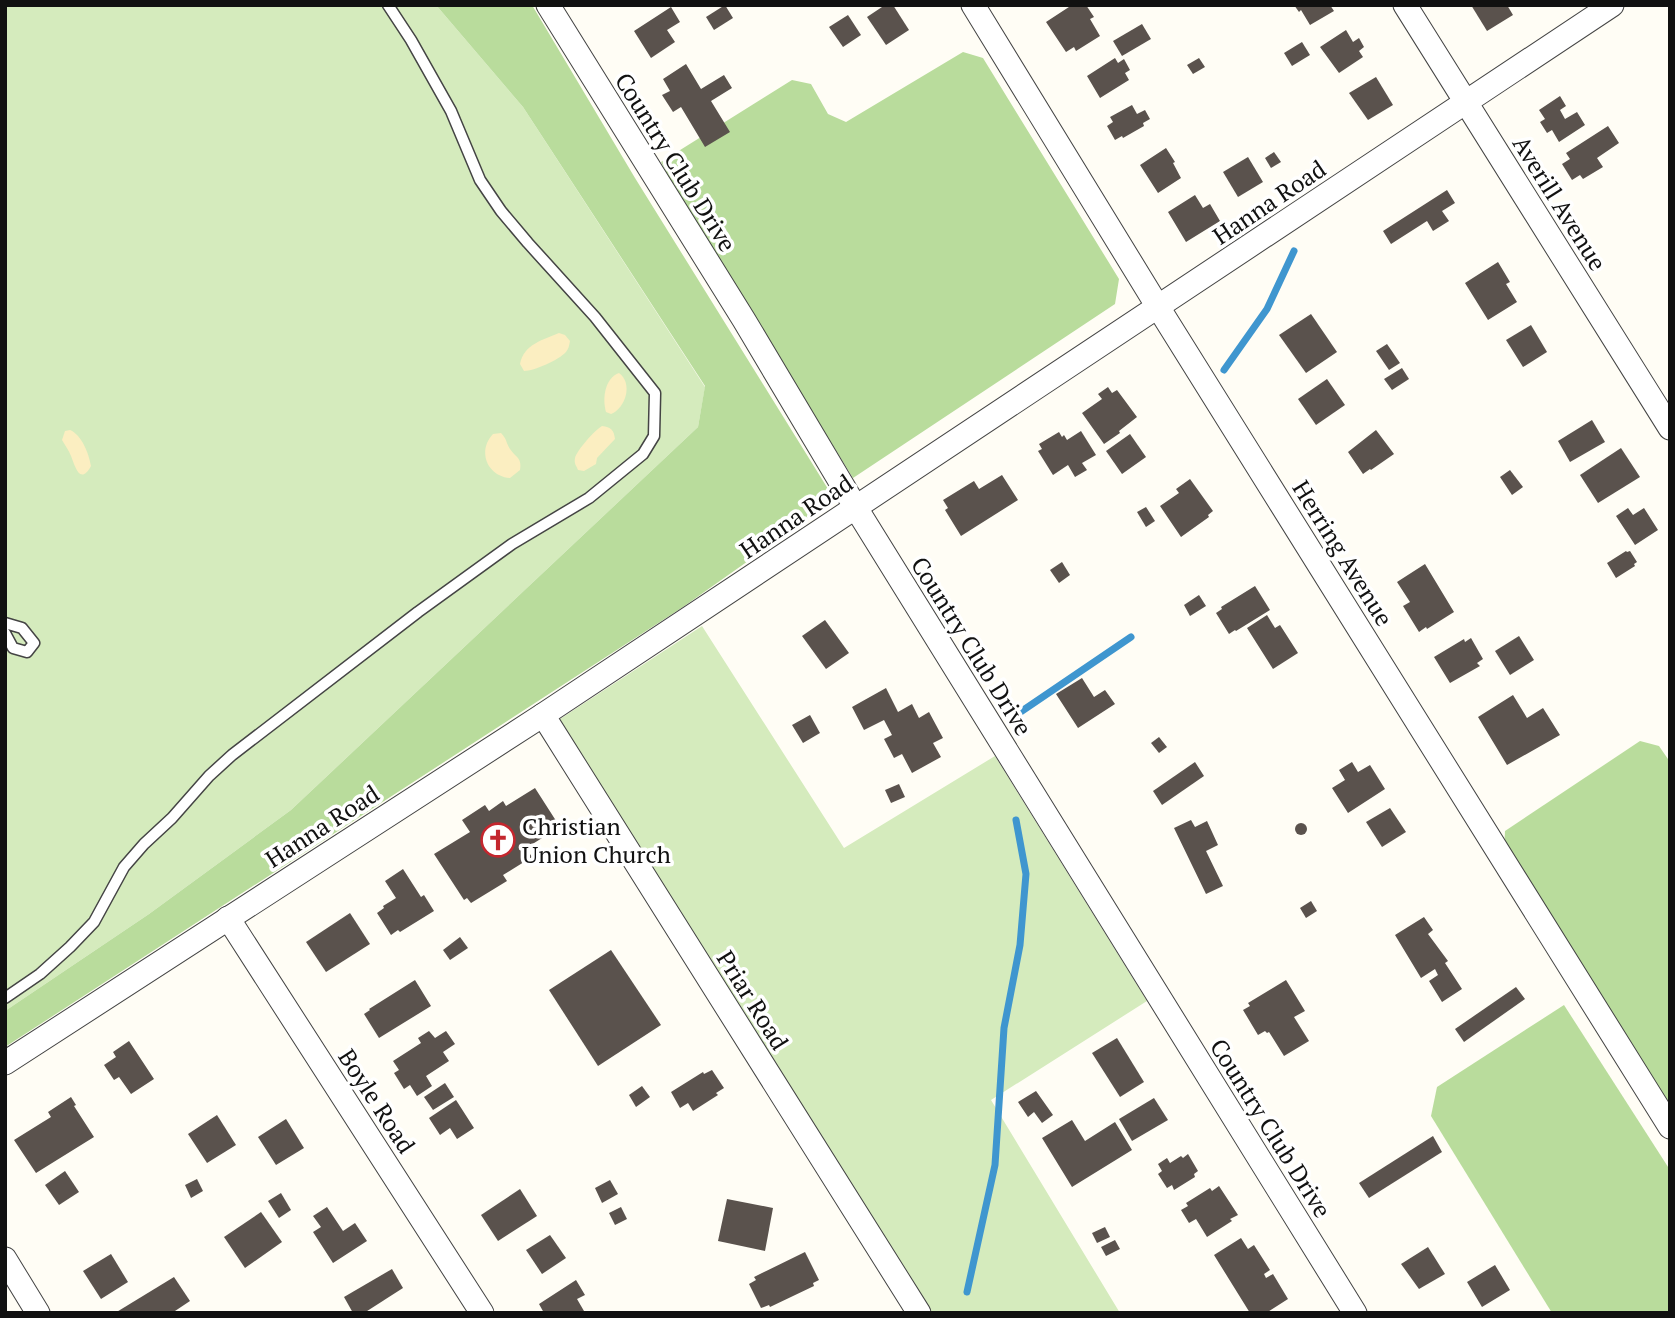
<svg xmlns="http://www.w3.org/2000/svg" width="1675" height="1318" viewBox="0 0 1675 1318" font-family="'PT Serif',serif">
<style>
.green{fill:#d5ebbd}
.forest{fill:#b9dc9c}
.sand{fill:#fbeec1}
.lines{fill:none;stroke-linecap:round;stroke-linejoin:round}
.stream{stroke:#3f96cf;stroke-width:7}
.building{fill:#5a524d}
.lane-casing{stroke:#444;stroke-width:13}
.street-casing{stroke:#444;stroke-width:25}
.lane{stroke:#fff;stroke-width:10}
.street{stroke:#fff;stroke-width:23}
.labels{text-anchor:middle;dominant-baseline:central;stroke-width:7;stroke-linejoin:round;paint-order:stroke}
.street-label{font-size:24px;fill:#111;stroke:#fff}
.poi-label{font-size:24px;fill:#111;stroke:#fff;text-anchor:start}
</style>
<rect width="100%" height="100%" fill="#fffdf5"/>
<!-- green -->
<g class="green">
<polygon points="5,5 436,5 523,107 705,387 698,427 291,810 149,914 5,1011"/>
<polygon points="702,626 844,848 995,756 1147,1001 991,1100 1120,1313 924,1313 560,719"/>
</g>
<!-- forest -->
<g class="forest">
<polygon points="436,5 532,5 635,178 833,497 803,522 683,607 5,1047 5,1011 149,914 291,810 698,427 705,386 523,107"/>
<polygon points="963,52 983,58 1119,279 1115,304 853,478 680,198 661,162 792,80 811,84 828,114 846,122"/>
<polygon points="1640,741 1659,746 1670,762 1670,1121 1504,851 1505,831"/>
<polygon points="1564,1005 1670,1170 1670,1313 1552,1313 1431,1116 1437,1087"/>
</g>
<!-- sand -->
<g class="sand">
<path d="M559 333 565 335 570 341C569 346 569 348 566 352 559 360 534 371 524 371L520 364C524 344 543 340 559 333Z"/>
<path d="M619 373C633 383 626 408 611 414L606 412C602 398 605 378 619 373Z"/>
<path d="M602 426C611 427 614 430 615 439L597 458 596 464 584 471 578 470C576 465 574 464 575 458 577 450 595 430 602 426Z"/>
<path d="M70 430C82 435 89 454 91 466 80 486 75 466 71 456 69 451 65 445 62 440L65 431Z"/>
<path d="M501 433C507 439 506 443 510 449 516 458 522 457 520 470L510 478C487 476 477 451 493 434Z"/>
</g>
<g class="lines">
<!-- stream -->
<g class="stream">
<polyline points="1224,370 1267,309 1294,251"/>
<polyline points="1019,713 1131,637"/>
<polyline points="967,1292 995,1165 1004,1028 1020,945 1026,874 1016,820"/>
</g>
</g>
<!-- building -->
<g class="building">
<polygon points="725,5 733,18 714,30 706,17"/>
<polygon points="885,5 893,5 909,30 886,45 867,17"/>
<polygon points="1072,5 1086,5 1094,17 1090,19 1100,36 1076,51 1074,47 1066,52 1046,22"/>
<polygon points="1294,5 1330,5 1334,11 1310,25 1301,10 1299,12"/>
<polygon points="1471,5 1507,5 1513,15 1487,31"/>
<polygon points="671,7 680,22 667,30 675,42 651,58 634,31"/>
<polygon points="848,15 861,35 843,47 829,27"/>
<polygon points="1142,24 1151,39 1122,56 1113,41"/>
<polygon points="1346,30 1353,42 1359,38 1364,47 1359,51 1363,57 1339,73 1320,47"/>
<polygon points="1302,42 1310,55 1292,66 1284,53"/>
<polygon points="1115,58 1118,63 1124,59 1130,70 1125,73 1129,80 1100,98 1087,76"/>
<polygon points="1199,58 1205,67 1193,74 1187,65"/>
<polygon points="686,64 701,89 724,75 732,88 711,101 730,132 705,147 681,107 673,112 662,95 670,91 663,79"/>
<polygon points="1376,77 1393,105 1368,120 1349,93"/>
<polygon points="1560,96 1566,106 1560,110 1565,119 1577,112 1585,125 1559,142 1552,130 1547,133 1540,122 1545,119 1539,110"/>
<polygon points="1132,105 1137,114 1145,110 1150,119 1143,123 1144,126 1123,138 1122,136 1115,140 1107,126 1113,122 1110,117"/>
<polygon points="1608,126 1619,143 1597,158 1603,167 1583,179 1580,175 1572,180 1562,164 1570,159 1566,153"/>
<polygon points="1166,148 1175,162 1173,163 1181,178 1158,193 1140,165"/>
<polygon points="1274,152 1281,162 1271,168 1265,158"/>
<polygon points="1248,157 1263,182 1238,197 1223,172"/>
<polygon points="1447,190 1455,203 1442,211 1449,221 1433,231 1427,221 1391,244 1383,231"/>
<polygon points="1195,195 1203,208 1210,204 1220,221 1186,242 1168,212"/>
<polygon points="1498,262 1510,282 1506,284 1517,302 1488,320 1465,283"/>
<polygon points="1311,314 1337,352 1306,373 1279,335"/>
<polygon points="1531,325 1547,352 1523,367 1506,340"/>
<polygon points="1387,344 1400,363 1389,370 1376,351"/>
<polygon points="1402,368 1409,379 1392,390 1384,379"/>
<polygon points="1327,379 1345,405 1316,425 1298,399"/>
<polygon points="1108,387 1112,393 1117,390 1137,417 1119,431 1120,433 1104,444 1082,413 1102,399 1098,394"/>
<polygon points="1592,420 1605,442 1570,462 1558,441"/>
<polygon points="1376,430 1394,454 1371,470 1370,469 1363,474 1348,452"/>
<polygon points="1081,431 1096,455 1082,463 1087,470 1075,477 1068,465 1053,475 1038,451 1042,449 1039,444 1059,432 1062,437 1064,435 1067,440"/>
<polygon points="1130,434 1146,457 1122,474 1106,451"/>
<polygon points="1621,448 1640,477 1598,503 1580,475"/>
<polygon points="1510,470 1523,487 1512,495 1500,477"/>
<polygon points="1002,475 1018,500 961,536 945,510 948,508 943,500 974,481 979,489"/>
<polygon points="1190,479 1213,511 1208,515 1209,517 1181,537 1160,506 1179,493 1176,489"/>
<polygon points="1146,507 1155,521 1146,527 1137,512"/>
<polygon points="1628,508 1633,515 1644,508 1658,530 1635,545 1616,516"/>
<polygon points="1626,551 1627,552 1630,551 1637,562 1634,564 1635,566 1616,578 1607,563"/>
<polygon points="1062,562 1070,575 1059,583 1050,570"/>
<polygon points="1425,564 1454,612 1427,629 1426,627 1419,632 1403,606 1410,602 1397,582"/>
<polygon points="1255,586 1270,610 1236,631 1235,630 1229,634 1216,613 1222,609 1221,607"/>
<polygon points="1199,595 1206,606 1190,616 1184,605"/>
<polygon points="1267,615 1275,628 1280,625 1298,653 1273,669 1247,628"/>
<polygon points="825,620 849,653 826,669 802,636"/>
<polygon points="1519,636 1534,660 1510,675 1495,651"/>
<polygon points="1471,638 1483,659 1477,663 1480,666 1450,683 1434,657 1464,639 1465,642"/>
<polygon points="1082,678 1094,697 1105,690 1115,704 1078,728 1056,694"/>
<polygon points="886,688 898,712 912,704 919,718 929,712 943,738 933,743 941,757 912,773 902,754 894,758 884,739 892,735 884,720 864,730 852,707"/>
<polygon points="1513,695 1527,718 1543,708 1560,735 1507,765 1478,717"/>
<polygon points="810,715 820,733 803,743 792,725"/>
<polygon points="1159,737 1167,747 1159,753 1151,743"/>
<polygon points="1195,762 1204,776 1162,805 1153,791"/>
<polygon points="1352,762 1358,772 1370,765 1385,789 1348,813 1332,788 1345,780 1339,770"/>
<polygon points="899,784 905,797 891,803 885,790"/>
<polygon points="535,788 560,827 526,848 532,857 503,875 507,881 471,903 467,898 464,900 434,854 470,832 462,820 485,805 489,811 503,801 506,806"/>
<polygon points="1390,808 1406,832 1382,847 1366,822"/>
<polygon points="1191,820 1195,827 1207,821 1218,845 1206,851 1223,886 1206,894 1174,828"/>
<circle cx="1301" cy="829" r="6"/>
<polygon points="403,869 421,897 424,895 434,911 400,932 398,930 391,935 377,913 384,908 383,906 396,898 385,881"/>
<polygon points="1311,901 1317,911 1306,918 1300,908"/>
<polygon points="350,913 370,944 326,972 306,942"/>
<polygon points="1424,917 1433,930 1428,934 1448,961 1445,963 1462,989 1442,1002 1429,981 1438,975 1435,969 1421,978 1395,935"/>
<polygon points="460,937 468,948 450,960 443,950"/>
<polygon points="611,950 661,1025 598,1066 549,990"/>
<polygon points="415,980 431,1006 379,1038 364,1014 370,1010 369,1009"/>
<polygon points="1286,980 1305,1011 1294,1017 1309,1041 1284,1056 1269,1032 1267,1033 1265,1031 1258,1035 1243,1010 1250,1006 1248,1003"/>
<polygon points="1516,987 1525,999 1464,1042 1455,1029"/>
<polygon points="429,1031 435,1038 446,1031 455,1044 443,1052 449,1061 426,1076 432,1086 417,1096 410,1085 404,1089 394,1073 399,1070 393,1061 421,1043 418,1038"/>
<polygon points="1117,1038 1144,1082 1120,1097 1092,1053"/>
<polygon points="129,1041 154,1079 131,1094 119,1077 114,1080 104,1065 116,1057 113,1052"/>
<polygon points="712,1070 724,1088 716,1093 718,1095 693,1111 688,1103 680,1108 671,1092 703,1072 704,1074"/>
<polygon points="445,1083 454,1097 433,1110 424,1097"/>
<polygon points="642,1086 650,1097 636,1107 629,1095"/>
<polygon points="1036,1091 1053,1115 1042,1123 1034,1112 1028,1117 1018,1102"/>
<polygon points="71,1097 76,1105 74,1106 94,1137 36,1173 14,1140 51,1117 48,1112"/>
<polygon points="1154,1098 1168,1120 1132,1141 1119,1119"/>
<polygon points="456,1100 474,1128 457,1139 450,1128 440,1135 429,1118"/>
<polygon points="217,1115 236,1145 207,1163 188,1134"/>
<polygon points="286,1119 304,1148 276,1165 258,1137"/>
<polygon points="1072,1120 1085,1141 1115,1122 1132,1150 1072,1187 1042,1138"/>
<polygon points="1433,1136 1442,1152 1369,1198 1359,1183"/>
<polygon points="1188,1154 1198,1171 1194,1174 1195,1177 1174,1190 1172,1185 1167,1188 1158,1174 1162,1171 1158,1164 1167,1158 1170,1163 1181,1156 1183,1158"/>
<polygon points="65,1171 79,1192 59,1205 45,1185"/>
<polygon points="197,1179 203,1191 191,1198 185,1185"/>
<polygon points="610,1180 618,1194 602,1203 595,1188"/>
<polygon points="1219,1186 1238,1215 1230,1219 1232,1221 1207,1237 1196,1219 1189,1223 1181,1210 1188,1206 1186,1203 1210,1188 1212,1191"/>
<polygon points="520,1189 537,1216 498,1241 481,1215"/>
<polygon points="281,1193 291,1210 279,1218 268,1201"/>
<polygon points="727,1199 773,1208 765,1251 718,1241"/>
<polygon points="327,1207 343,1231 355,1223 367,1241 333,1263 313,1232 321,1227 313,1216"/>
<polygon points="621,1207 627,1219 615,1225 609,1213"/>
<polygon points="261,1212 282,1242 245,1268 224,1237"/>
<polygon points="1105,1227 1110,1237 1097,1243 1092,1233"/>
<polygon points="550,1235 566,1258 542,1274 526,1250"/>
<polygon points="1241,1238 1248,1249 1254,1245 1270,1270 1264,1274 1266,1278 1273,1274 1288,1299 1266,1313 1250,1313 1214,1255"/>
<polygon points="1115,1240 1120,1249 1106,1256 1101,1247"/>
<polygon points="1428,1247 1445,1274 1419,1289 1401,1264"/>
<polygon points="805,1252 819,1280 813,1283 814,1286 770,1307 769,1305 761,1308 749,1284 756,1280 754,1277"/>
<polygon points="111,1254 128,1282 101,1299 83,1271"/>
<polygon points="1495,1265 1510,1290 1482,1307 1467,1282"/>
<polygon points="392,1269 403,1288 364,1313 353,1313 344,1297"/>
<polygon points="174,1277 190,1301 172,1313 115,1313"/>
<polygon points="576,1280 585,1295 577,1299 584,1311 582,1313 544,1313 539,1304"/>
</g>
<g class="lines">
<defs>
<g id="lane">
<polyline points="5,623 22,628 34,643 27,652 13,648 5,633"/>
<polyline points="5,998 40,974 70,947 94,922 124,867 144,844 172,818 209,776 232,755 418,612 512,544 589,498 643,454 654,436 655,393 595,317 528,243 501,211 480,180 451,111 411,40 388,5"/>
</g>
<g id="street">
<polyline points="548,5 744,320 856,508 1355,1313"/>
<polyline points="973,5 1158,307 1670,1127"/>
<polyline points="1405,5 1670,428"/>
<polyline points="543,715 919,1313"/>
<polyline points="228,918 482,1313"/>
<polyline points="5,1063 543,715 1612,5"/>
<polyline points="5,1259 38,1313"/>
</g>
</defs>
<!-- lane casing -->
<use href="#lane" class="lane-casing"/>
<!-- street casing -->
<use href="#street" class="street-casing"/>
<!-- lane -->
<use href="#lane" class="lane"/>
<!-- street -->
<use href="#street" class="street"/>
</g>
<!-- icons -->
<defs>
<symbol id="church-ring" viewBox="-11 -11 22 22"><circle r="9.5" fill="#fff" stroke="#c4262e" stroke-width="1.5"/><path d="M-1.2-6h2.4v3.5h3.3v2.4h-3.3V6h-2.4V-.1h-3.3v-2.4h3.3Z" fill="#c4262e"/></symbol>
</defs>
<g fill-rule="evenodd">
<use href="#church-ring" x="479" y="821" width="38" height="38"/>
</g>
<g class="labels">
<!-- street labels -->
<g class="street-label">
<text transform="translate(676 162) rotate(58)">Country Club Drive</text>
<text transform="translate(1269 202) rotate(-34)">Hanna Road</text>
<text transform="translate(1560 203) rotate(58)">Averill Avenue</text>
<text transform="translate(796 516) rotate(-34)">Hanna Road</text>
<text transform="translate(1343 553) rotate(58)">Herring Avenue</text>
<text transform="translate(972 646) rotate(58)">Country Club Drive</text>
<text transform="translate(322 826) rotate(-33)">Hanna Road</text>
<text transform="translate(753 1000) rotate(58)">Priar Road</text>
<text transform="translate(377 1101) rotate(57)">Boyle Road</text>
<text transform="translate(1271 1128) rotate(58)">Country Club Drive</text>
</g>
<!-- poi labels -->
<g class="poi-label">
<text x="522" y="826">Christian<tspan x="522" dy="28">Union Church</tspan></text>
</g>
</g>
<!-- border -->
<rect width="1675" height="1318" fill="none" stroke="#111111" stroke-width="14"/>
</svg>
